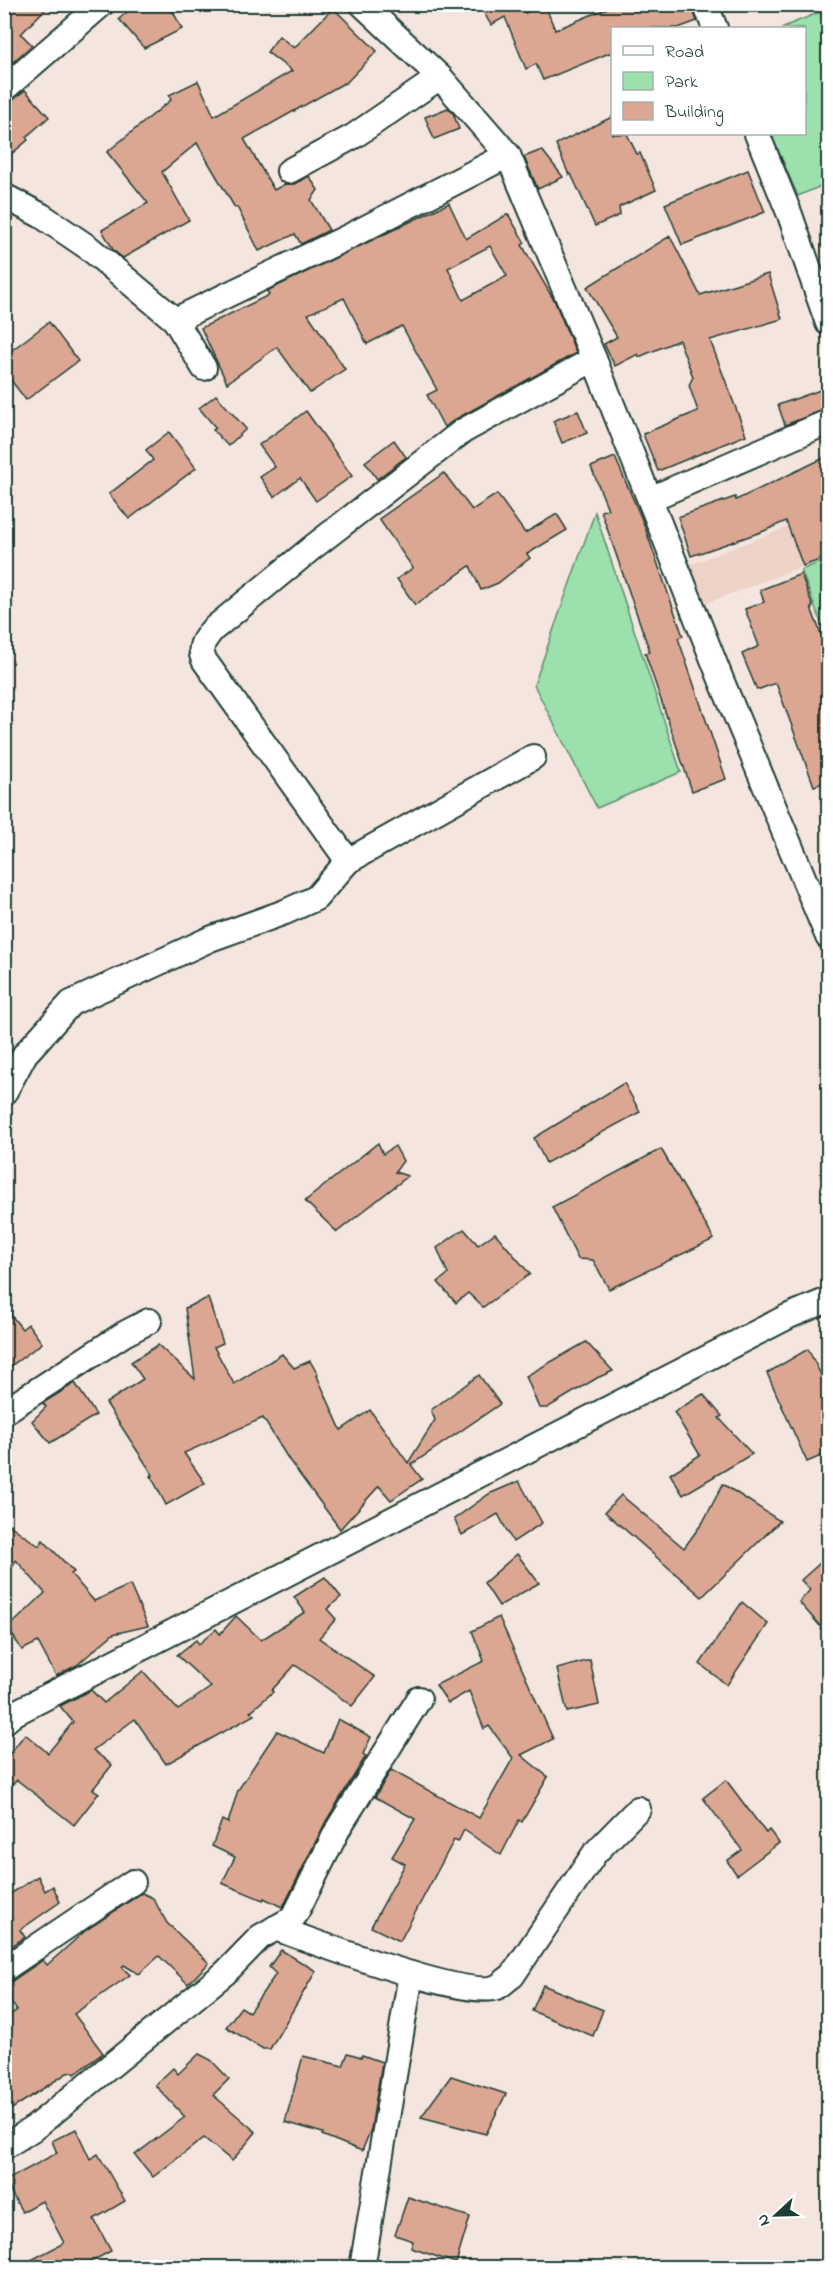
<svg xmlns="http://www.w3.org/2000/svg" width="833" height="2272" viewBox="0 0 833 2272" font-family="'Indie Flower',sans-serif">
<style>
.built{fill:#edd2c7}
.green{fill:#9be0ad;stroke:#5d8e70;stroke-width:1.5}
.building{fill:#dca792;stroke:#1f3d34;stroke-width:1.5;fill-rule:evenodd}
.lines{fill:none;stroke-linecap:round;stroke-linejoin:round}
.minor-casing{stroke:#1f3d34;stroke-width:28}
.minor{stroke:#fff;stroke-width:24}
</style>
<rect width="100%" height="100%" fill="#f4e5de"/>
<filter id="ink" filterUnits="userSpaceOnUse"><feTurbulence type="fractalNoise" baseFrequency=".0167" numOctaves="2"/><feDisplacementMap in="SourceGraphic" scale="12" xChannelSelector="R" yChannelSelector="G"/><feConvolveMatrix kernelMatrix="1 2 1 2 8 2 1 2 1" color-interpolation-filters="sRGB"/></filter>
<g filter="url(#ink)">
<!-- built -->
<polygon class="built" points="788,527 803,566 704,604 689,565"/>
<!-- green -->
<g class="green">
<polygon points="820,12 828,33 828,183 798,196 771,134 804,134 804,28 781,28"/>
<polygon points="595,512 681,772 597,808 534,685"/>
<polygon points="828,559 828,641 801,570"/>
</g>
<!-- building -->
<g class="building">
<polygon points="15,4 50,4 21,34 32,45 4,70 4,15"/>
<polygon points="136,4 169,4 182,29 144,48 119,19"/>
<polygon points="479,4 526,4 521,7 525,13 545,5 555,30 617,4 691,4 697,21 678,28 612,28 612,52 543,80 536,64 526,69 505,17 491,25"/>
<polygon points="333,8 377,51 345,84 344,83 244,139 274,190 285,184 295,184 309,176 318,190 311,200 329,230 301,244 295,234 259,251 237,207 235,208 197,143 162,172 189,220 123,258 114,251 102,230 148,203 107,152 171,100 169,95 198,81 214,116 292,71 267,52 279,36 294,48"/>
<polygon points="25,90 49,117 26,137 28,140 4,160 4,103 13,100"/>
<polygon points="448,108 453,113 459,129 434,139 425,117"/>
<polygon points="612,117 612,134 627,134 637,154 640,153 656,190 619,207 620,215 595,226 571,174 569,175 556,144"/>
<polygon points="542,150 563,177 538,189 524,157"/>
<polygon points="748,170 765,212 682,245 665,204"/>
<path d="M449 203 466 239 508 214 525 243 522 245 555 302 576 353 456 419 444 427 427 395 437 390 402 326 367 344 344 298 308 314 345 369 310 393 277 347 227 383 201 328 269 295 267 291ZM490 246 507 276 463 300 448 268Z"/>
<polygon points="670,236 700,295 768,274 782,319 710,340 746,435 658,471 643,434 698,411 689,385 693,377 679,340 639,357 638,354 615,366 604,344 617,337 587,287"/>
<polygon points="49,322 78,361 26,400 4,371 4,356"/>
<polygon points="823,389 828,408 785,425 778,405"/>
<polygon points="216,395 246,429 228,446 213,430 216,428 199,408"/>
<polygon points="306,411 352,476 316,501 300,478 274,497 260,477 275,467 259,445"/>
<polygon points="578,411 587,433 562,443 553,421"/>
<polygon points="169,432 196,468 129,519 109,494 153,460 146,450"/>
<polygon points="394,440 406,457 377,479 365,462"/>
<polygon points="828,456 828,557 803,566 786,521 764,531 691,556 678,517 735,497 736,500"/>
<polygon points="615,457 643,522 683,636 678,638 726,779 692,791 645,653 650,652 601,511 608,509 591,467"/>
<polygon points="444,473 472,510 497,494 525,533 557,514 567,530 527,554 530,558 498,583 481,590 470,566 415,605 397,579 413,568 379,519"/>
<polygon points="801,574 813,607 811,608 828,652 828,781 814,786 776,683 757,690 742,654 759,646 745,609 764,602 760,590"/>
<polygon points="624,1083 640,1112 546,1163 534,1138"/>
<polygon points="378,1143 383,1154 395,1146 403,1161 395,1172 408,1176 337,1232 305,1201"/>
<polygon points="661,1149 714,1239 609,1289 593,1260 578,1259 552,1207"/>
<polygon points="464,1229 478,1245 495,1233 530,1274 483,1307 468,1293 456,1303 438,1282 448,1274 437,1248"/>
<polygon points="208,1298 223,1343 214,1347 234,1384 282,1354 294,1368 310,1361 318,1375 317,1376 341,1430 370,1410 408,1463 435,1420 431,1410 479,1375 500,1404 411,1465 422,1479 391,1500 379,1486 340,1529 289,1460 263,1418 184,1453 205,1483 166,1505 151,1476 153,1475 106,1403 143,1379 131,1362 158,1345 195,1379 185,1308"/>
<polygon points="4,1306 22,1329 28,1324 42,1343 4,1371"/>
<polygon points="586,1342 613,1371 597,1378 547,1408 539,1408 526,1376"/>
<polygon points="808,1349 828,1389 828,1453 807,1462 767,1373"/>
<polygon points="75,1383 96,1415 50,1443 32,1421 46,1407 43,1403"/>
<polygon points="703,1394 722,1416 719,1418 752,1454 683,1495 670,1474 700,1455 674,1412"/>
<polygon points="519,1481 542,1523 513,1542 498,1514 462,1535 454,1519 489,1494"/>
<polygon points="723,1484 780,1521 702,1597 605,1512 621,1495 684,1548 703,1522"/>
<polygon points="4,1521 39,1546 43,1540 74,1572 71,1574 94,1601 130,1585 148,1626 113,1634 77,1665 56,1676 38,1642 22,1650 8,1628 45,1593 16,1560 4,1582"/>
<polygon points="517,1554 539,1583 499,1606 484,1583"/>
<polygon points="828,1556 828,1635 799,1602 810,1590 801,1580"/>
<polygon points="325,1577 341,1597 327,1609 336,1619 319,1638 375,1677 352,1706 295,1665 272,1690 273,1692 250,1712 254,1715 166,1764 135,1719 93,1750 112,1765 93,1789 99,1793 74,1825 17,1780 4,1793 4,1761 25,1734 48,1753 73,1722 60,1706 62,1705 91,1690 104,1703 143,1671 178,1710 211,1687 177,1655 196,1640 199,1644 216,1629 220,1634 236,1616 261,1640 305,1612 294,1597"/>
<polygon points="742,1602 768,1624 727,1685 700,1664"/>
<polygon points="499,1617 553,1739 521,1755 548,1777 522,1822 519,1820 501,1855 464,1830 458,1842 454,1840 400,1941 371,1927 405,1864 392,1857 415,1819 375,1797 391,1770 479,1818 513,1758 489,1726 484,1729 469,1691 448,1703 436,1685 484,1661 472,1631"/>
<polygon points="590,1660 599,1705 567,1712 557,1669"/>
<polygon points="338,1719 371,1737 363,1754 366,1756 326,1821 285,1903 282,1907 264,1898 263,1900 222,1883 235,1857 212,1846 222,1820 228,1823 238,1790 277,1731 324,1753"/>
<polygon points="726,1780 766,1833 769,1830 779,1843 737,1875 727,1861 742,1850 703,1798"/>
<polygon points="38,1876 45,1891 53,1886 60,1902 20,1930 25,1937 4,1951 4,1898"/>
<polygon points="142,1893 153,1898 167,1923 209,1963 188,1984 159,1956 139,1974 124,1965 122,1967 130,1975 74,2014 103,2053 75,2074 73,2072 67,2073 4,2114 4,2019 17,2010 4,1994 4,1983 12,1981 43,1960 47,1965 85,1931"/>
<polygon points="281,1950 316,1971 270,2049 263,2049 226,2027 241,2007 249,2012 276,1974 269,1967"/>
<polygon points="543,1985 603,2010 593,2036 532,2011"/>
<polygon points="348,2053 361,2057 362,2055 382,2062 371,2129 362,2151 322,2135 323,2133 285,2122 303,2056 343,2066"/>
<polygon points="199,2054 211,2060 229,2079 213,2095 256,2132 232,2161 204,2138 153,2177 135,2155 185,2117 155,2085 173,2068 178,2074"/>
<polygon points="451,2076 506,2094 486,2134 421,2117"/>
<polygon points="76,2129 90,2159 98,2154 125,2201 94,2219 111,2251 79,2268 16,2268 64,2243 42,2201 22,2212 5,2181 57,2153 52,2141"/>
<polygon points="408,2197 470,2217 456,2263 411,2248 413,2241 395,2235"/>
</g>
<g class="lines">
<defs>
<g id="minor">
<polyline points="362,4 440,77 508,155 594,359 722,682 828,937"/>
<polyline points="705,4 715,28"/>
<polyline points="4,89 102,4"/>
<polyline points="757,134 790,215 828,323"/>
<polyline points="289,171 354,136 440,77"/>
<polyline points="4,196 42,216 89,248 175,320 204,368"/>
<polyline points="175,320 352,235 508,155"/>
<polyline points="650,499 828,422"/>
<path d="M348 861 204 660C198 647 204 640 212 630L313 547 463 431 594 359"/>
<polyline points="4,1093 25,1054 71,1003 210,939 285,912 316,898 348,861 533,757"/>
<polyline points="4,1412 124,1334 149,1321"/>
<polyline points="4,1722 15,1713 789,1316 828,1300"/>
<path d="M275 1928C312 1941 467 2000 497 1987 502 1985 507 1979 512 1976L595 1853 638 1809"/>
<polyline points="4,1969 133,1882"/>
<polyline points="4,2147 34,2128 225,1973 260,1937 290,1920 297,1911 339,1827 419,1699"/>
<polyline points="362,2268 411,1974"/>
</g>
</defs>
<!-- minor casing -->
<use href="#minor" class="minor-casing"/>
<!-- minor -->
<use href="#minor" class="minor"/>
</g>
</g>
<!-- margin -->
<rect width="833" height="2272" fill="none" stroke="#fff" stroke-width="24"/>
<rect x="12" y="12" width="809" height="2248" fill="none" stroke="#1f3d34" stroke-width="2" filter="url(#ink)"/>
<!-- legend -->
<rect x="611" y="27" width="195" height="108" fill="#ffffff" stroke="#a5b1ae" stroke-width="1.5"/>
<rect x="623" y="46" width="30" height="9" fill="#ffffff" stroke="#a5b1ae" stroke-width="1.5"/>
<text x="665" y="57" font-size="18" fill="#1f3d34">Road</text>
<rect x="623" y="72" width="30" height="18" fill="#9be0ad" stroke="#a5b1ae" stroke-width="1.5"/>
<text x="665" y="87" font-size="18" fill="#1f3d34">Park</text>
<rect x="623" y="102" width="30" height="18" fill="#dca792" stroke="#a5b1ae" stroke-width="1.5"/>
<text x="665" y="117" font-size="18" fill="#1f3d34">Building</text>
<!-- north arrow -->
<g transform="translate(776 2215) rotate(248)" stroke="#ffffff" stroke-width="4.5" paint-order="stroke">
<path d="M0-4.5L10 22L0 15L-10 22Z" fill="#1f3d34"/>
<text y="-9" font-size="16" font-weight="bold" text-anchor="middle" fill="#1f3d34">N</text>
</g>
</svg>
